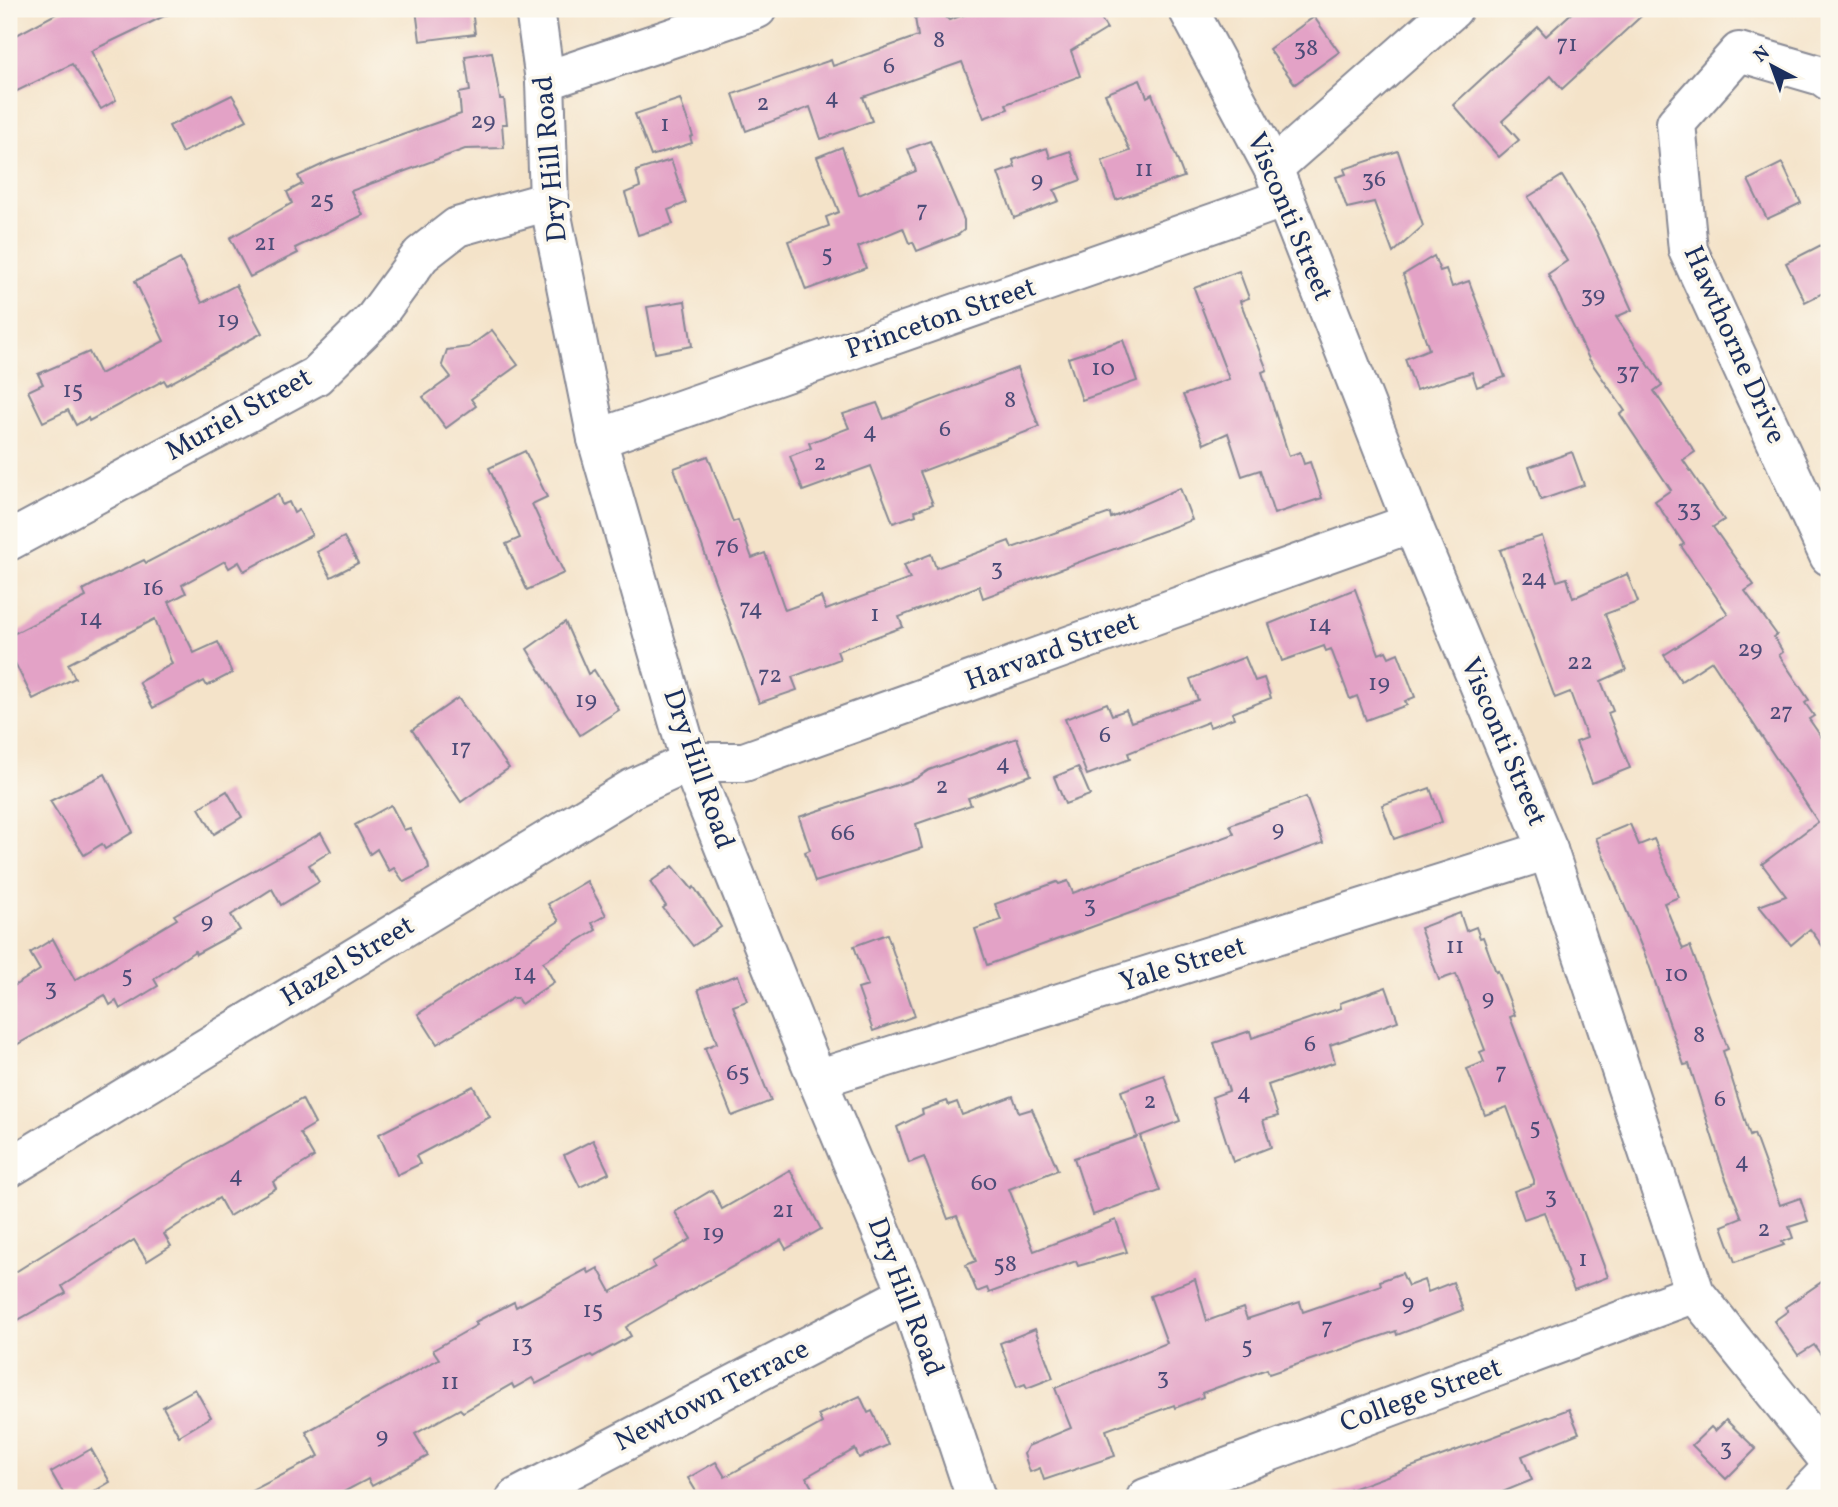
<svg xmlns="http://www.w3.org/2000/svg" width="1838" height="1507" viewBox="0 0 1838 1507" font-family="Vollkorn,serif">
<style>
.building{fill:#e3a2c6}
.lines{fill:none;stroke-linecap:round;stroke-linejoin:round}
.minor-casing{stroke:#888994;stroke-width:42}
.minor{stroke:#fff;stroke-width:38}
.labels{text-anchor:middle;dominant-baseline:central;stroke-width:7;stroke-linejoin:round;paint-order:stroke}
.number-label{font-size:24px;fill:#4d4c78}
.street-label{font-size:28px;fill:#1b2f5e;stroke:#fbf7ec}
</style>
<rect width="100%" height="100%" fill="#fbf7ec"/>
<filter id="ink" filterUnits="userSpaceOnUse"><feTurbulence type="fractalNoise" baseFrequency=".0143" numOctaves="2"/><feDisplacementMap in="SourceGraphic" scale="14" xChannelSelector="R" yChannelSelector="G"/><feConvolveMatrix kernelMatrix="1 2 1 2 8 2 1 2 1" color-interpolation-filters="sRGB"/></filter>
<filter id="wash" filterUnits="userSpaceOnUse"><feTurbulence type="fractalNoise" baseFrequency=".00686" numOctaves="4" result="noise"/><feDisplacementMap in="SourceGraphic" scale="28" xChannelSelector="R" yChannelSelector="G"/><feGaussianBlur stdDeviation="1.57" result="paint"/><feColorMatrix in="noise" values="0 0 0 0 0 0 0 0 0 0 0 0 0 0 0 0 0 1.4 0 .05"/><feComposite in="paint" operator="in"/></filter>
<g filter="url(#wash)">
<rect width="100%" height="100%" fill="#f4e3c9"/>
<g id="blocks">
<!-- building -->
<g class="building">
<polygon points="65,9 179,9 91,51 116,100 101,109 72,64 9,95 9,39"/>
<polygon points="416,9 472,9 475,34 420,41"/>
<polygon points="938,9 949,20 981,9 1095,9 1107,29 1071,51 1080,76 1006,104 1008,109 984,118 962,62 863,97 872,121 821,139 810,107 746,131 733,94 831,60 833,66 918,36 915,18"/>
<polygon points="1576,9 1649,9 1562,89 1551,76 1502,121 1519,140 1499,157 1453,105 1538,27 1546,36"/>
<polygon points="1314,17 1339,52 1295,84 1269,49"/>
<polygon points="492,52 500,99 504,99 507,124 502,124 504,148 465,149 351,191 363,215 295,248 298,253 250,277 230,238 292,203 287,192 302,184 298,176 332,160 461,114 459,93 470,91 465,56"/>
<polygon points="1140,80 1147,97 1152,94 1184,177 1116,200 1102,161 1130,151 1105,94"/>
<polygon points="232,95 247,120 182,153 169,126"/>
<polygon points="680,99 693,136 690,137 692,143 651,156 635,114"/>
<polygon points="930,141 964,220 964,230 958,235 917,251 913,242 909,243 903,228 858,247 866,268 806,290 788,241 829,226 826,217 839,212 817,157 842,147 859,195 916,171 908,149"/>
<polygon points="1047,148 1050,158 1070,151 1081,180 1054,190 1059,201 1014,218 998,173 1015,167 1013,160"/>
<polygon points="1398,151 1423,226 1393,253 1374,202 1347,208 1336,177 1346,174 1344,169"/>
<polygon points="671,160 686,203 668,210 673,224 638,235 625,193 640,187 636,171"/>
<polygon points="1782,163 1801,203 1767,219 1748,180"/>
<polygon points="1562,176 1596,231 1632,310 1616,317 1662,385 1654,391 1695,452 1683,460 1724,520 1713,527 1754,585 1745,591 1777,635 1774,637 1783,652 1779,655 1809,700 1805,703 1814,716 1809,719 1829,748 1829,955 1810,929 1791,945 1759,906 1786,896 1762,864 1818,822 1712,661 1681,681 1664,655 1728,614 1681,546 1684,544 1655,501 1671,490 1620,414 1625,411 1589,359 1548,274 1567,261 1528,197"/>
<polygon points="1829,241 1829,290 1805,302 1786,263"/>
<polygon points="1434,256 1440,271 1446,269 1452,287 1469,281 1505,377 1477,387 1472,372 1416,390 1405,359 1429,349 1403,275"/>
<polygon points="180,259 202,303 236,285 262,333 167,385 164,380 89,421 88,418 76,425 68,410 43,422 28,391 43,384 38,374 89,352 100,374 164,341 135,281"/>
<polygon points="1239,271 1249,298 1240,301 1267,370 1262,372 1289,456 1300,452 1304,464 1310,462 1322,498 1274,514 1260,470 1242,476 1228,433 1204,444 1183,395 1229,379 1194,288"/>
<polygon points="685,301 692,346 655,353 647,307"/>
<polygon points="492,330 518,365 471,399 476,406 446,428 423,397 451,377 442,365 447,350 469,347"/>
<polygon points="1123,340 1137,381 1082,400 1068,358"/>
<polygon points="1017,368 1039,427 920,472 933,504 915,511 916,515 893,523 871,466 803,491 790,456 811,448 809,443 849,428 843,414 877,403 884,419"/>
<polygon points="525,451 547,497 532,504 564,573 527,590 506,544 520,538 489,468"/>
<polygon points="1572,452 1584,485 1541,500 1529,467"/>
<polygon points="708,456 733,522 738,520 752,558 765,553 785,610 821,597 826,610 910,579 904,565 931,554 936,568 1009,541 1012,548 1110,513 1111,518 1180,488 1192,520 983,598 979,586 899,617 903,627 837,651 840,659 792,677 797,690 759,703 674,468"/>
<polygon points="278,494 282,505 289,502 294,513 299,510 312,535 244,571 239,562 229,568 225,561 182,585 186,593 169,602 194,653 218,642 232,673 207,686 204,681 153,708 139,682 172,664 155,619 68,664 75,678 33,699 9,651 9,636 86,597 83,590 94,584 144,560 146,563"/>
<polygon points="1542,536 1557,581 1567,578 1573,598 1627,574 1638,602 1605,614 1626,670 1601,681 1613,711 1608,713 1630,768 1592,783 1576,742 1587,738 1570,692 1555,698 1500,550"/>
<polygon points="344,537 358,563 331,577 317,552"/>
<polygon points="1355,589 1379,654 1386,651 1389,657 1398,653 1415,697 1405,701 1407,705 1366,720 1357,696 1350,699 1331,649 1326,651 1324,646 1282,661 1269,624"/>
<polygon points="565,622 588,674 594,670 619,710 580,735 527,649"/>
<polygon points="1245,657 1255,681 1264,678 1271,698 1232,713 1234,718 1210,727 1208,722 1128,753 1130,759 1087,775 1065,719 1107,703 1112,715 1126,710 1131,722 1198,700 1190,679"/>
<polygon points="458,698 509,768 461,802 412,730"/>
<polygon points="1017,738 1031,775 968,798 971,805 916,824 922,848 815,882 805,852 810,850 799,817 915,779 929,770"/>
<polygon points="1078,767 1090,795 1065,804 1054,777"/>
<polygon points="105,774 133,832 105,849 102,844 84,855 50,801"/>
<polygon points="1430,788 1442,822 1394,839 1382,805"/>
<polygon points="227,791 242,817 214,834 199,808"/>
<polygon points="1306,797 1323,843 987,965 975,929 1001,920 995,904 1057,882 1059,884 1068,881 1073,893 1234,834 1230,825"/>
<polygon points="391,805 404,830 410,828 428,863 429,869 404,882 394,868 389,871 377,849 370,854 355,825"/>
<polygon points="1630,824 1639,845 1654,839 1679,897 1664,903 1683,949 1690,946 1728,1049 1723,1051 1750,1136 1754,1134 1780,1205 1800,1198 1808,1221 1789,1227 1793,1238 1782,1242 1784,1245 1735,1262 1722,1226 1742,1218 1724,1174 1689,1064 1684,1065 1648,962 1596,838"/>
<polygon points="321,833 331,851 309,865 319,882 281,905 272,889 231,915 240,930 196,954 195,951 154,979 158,986 120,1009 116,1001 110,1005 105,995 9,1049 9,989 40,970 30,953 53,939 75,980 177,919 174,915"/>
<polygon points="673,866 692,889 694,887 721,927 693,946 663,908 666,906 650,882"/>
<polygon points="587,881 606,915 592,923 596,930 543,962 554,982 521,1004 517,998 513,998 437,1044 418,1014 559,921 548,904"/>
<polygon points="1460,913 1466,931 1476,927 1480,938 1483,937 1496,972 1498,971 1515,1015 1510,1017 1608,1277 1574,1290 1544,1212 1524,1219 1514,1191 1534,1184 1534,1180 1507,1107 1485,1115 1467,1069 1484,1062 1480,1052 1485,1050 1456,974 1439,980 1420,928"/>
<polygon points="887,934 915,1016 873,1031 858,989 868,986 854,946"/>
<polygon points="738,975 747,1001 733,1006 771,1101 732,1116 705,1048 717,1043 698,989"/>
<polygon points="1386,987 1398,1021 1330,1045 1335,1062 1268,1085 1278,1116 1263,1120 1271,1147 1233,1162 1212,1097 1229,1091 1214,1043 1250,1031 1252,1038 1341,1008 1340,1003"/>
<polygon points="1164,1075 1180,1121 1140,1136 1160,1191 1093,1215 1074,1158 1137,1137 1121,1091"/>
<polygon points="473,1086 490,1117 416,1156 420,1164 397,1175 379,1134"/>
<polygon points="1013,1096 1019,1113 1032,1109 1058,1170 1009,1189 1034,1251 1116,1220 1127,1252 1078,1266 1076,1261 989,1293 987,1288 977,1292 966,1265 976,1261 957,1216 948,1219 924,1157 909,1163 897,1127 923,1114 922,1110 947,1101 949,1105 957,1102 962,1115"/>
<polygon points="302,1099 315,1124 300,1133 314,1157 273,1182 276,1188 229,1216 219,1198 164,1234 171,1246 147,1261 134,1240 62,1286 66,1293 9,1325 9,1276 189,1163"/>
<polygon points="593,1140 609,1173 580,1187 564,1155"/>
<polygon points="790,1170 821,1229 786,1249 781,1240 674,1299 626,1327 631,1336 593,1357 591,1355 536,1384 532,1378 514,1388 512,1384 463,1412 460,1409 415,1434 428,1456 372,1486 368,1479 332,1498 238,1498 319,1456 306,1432 439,1359 433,1350 477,1325 475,1322 514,1302 516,1307 587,1269 589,1273 598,1268 611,1292 655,1267 652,1262 691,1239 675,1212 712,1190 722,1209"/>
<polygon points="1402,1273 1408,1286 1424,1280 1428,1292 1453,1282 1463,1310 1397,1335 1396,1331 1269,1374 1267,1369 1202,1393 1203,1397 1175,1408 1174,1405 1106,1430 1115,1456 1044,1480 1040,1468 1030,1472 1024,1454 1028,1446 1071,1428 1055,1388 1167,1343 1150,1296 1195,1279 1207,1321 1243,1308 1247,1319 1300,1302 1303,1312 1381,1285 1380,1281"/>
<polygon points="1829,1277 1829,1366 1814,1345 1798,1355 1774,1321 1788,1311 1785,1307"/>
<polygon points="1035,1329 1053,1378 1027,1388 1025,1384 1017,1387 1000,1343"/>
<polygon points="195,1389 211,1417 179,1436 163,1407"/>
<polygon points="860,1396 868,1413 872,1411 888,1445 859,1458 855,1449 806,1477 818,1498 688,1498 697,1493 688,1478 716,1462 725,1477 822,1423 818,1415"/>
<polygon points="1569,1409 1579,1433 1522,1456 1532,1480 1488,1498 1336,1498 1335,1495"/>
<polygon points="1726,1420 1756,1449 1726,1479 1692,1445 1711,1427 1715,1431"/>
<polygon points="91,1449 110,1482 83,1498 66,1498 51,1472"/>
</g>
</g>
</g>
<g filter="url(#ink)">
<use href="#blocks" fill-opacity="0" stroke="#888994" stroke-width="2"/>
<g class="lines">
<defs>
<g id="minor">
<polyline points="535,9 545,81 549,201 597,439 690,762 817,1079 908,1294 976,1498"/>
<polyline points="1188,9 1273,168 1412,523 1548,850 1695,1293 1829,1460"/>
<polyline points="545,81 757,9"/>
<polyline points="1829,81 1822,76 1739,52 1676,123 1688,250 1829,556"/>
<polyline points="1273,168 1453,9"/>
<polyline points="597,439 1285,198"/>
<polyline points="9,541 316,376 375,318 421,255 457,227 549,201"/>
<polyline points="817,1079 1548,850"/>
<polyline points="9,1168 633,788 690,762 744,762 1412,523"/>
<polyline points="516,1498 908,1294"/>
<polyline points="1146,1498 1695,1293"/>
<polyline points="1803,1498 1829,1471"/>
</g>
</defs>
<!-- minor casing -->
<use href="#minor" class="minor-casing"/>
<!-- minor -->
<use href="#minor" class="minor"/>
</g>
</g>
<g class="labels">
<!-- number labels -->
<g class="number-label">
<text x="939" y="41">8</text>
<text x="1567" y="45">71</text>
<text x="1306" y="49">38</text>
<text x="889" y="67">6</text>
<text x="832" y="98">4</text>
<text x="763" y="104">2</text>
<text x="483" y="122">29</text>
<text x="665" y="125">1</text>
<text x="1144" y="170">11</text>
<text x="1374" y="180">36</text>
<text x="1037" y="181">9</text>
<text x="322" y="201">25</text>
<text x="922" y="211">7</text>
<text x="265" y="244">21</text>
<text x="827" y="255">5</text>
<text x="1593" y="296">39</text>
<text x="228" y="321">19</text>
<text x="1103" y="369">10</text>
<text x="1628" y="373">37</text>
<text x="73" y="391">15</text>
<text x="1010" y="401">8</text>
<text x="945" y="430">6</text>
<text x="870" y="432">4</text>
<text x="820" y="464">2</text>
<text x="1689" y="510">33</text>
<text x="727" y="547">76</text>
<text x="997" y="569">3</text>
<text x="1534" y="579">24</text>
<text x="153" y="589">16</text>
<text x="751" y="609">74</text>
<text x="875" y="615">1</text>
<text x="91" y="619">14</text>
<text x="1320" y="625">14</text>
<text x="1750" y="650">29</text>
<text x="1580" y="663">22</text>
<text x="770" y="676">72</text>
<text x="1379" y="684">19</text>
<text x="586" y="701">19</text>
<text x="1781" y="713">27</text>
<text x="1105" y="736">6</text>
<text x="461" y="749">17</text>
<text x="1003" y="764">4</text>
<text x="942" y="787">2</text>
<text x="1278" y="830">9</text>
<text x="843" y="834">66</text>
<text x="1090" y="906">3</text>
<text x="207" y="922">9</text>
<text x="1455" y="947">11</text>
<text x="525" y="974">14</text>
<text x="1676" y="975">10</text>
<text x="127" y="976">5</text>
<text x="51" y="989">3</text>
<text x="1488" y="999">9</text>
<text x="1699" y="1036">8</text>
<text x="1310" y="1045">6</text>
<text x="1501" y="1073">7</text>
<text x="738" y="1074">65</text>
<text x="1244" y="1093">4</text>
<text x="1720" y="1100">6</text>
<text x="1150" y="1102">2</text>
<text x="1535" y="1128">5</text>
<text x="1742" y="1162">4</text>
<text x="236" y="1176">4</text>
<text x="984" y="1184">60</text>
<text x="1551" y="1197">3</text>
<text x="783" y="1211">21</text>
<text x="1764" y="1230">2</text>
<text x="713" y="1234">19</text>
<text x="1583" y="1260">1</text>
<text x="1005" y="1265">58</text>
<text x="1408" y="1304">9</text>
<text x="593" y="1311">15</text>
<text x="1327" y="1328">7</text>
<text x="522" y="1345">13</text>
<text x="1247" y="1347">5</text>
<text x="1163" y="1378">3</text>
<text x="450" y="1383">11</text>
<text x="382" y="1437">9</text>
<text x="1726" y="1449">3</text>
</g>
<!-- street labels -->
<g class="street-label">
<text transform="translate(551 159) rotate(-95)">Dry Hill Road</text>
<text transform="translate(1289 217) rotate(67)">Visconti Street</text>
<text transform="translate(941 319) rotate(-19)">Princeton Street</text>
<text transform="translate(1734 345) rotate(66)">Hawthorne Drive</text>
<text transform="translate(239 415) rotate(-29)">Muriel Street</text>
<text transform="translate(1052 652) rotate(-20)">Harvard Street</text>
<text transform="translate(1503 742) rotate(67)">Visconti Street</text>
<text transform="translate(698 769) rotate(71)">Dry Hill Road</text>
<text transform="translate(348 962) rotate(-31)">Hazel Street</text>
<text transform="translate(1183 965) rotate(-17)">Yale Street</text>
<text transform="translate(905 1297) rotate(69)">Dry Hill Road</text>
<text transform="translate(712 1396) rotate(-27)">Newtown Terrace</text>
<text transform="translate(1421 1396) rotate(-20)">College Street</text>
</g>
</g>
<!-- margin -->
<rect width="1838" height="1507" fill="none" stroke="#fbf7ec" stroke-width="35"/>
<!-- north arrow -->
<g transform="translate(1772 66) rotate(319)" stroke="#fbf7ec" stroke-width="5" paint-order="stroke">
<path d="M0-5L12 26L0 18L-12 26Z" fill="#1b2f5e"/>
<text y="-10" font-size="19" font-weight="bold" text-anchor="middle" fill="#1b2f5e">N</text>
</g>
</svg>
